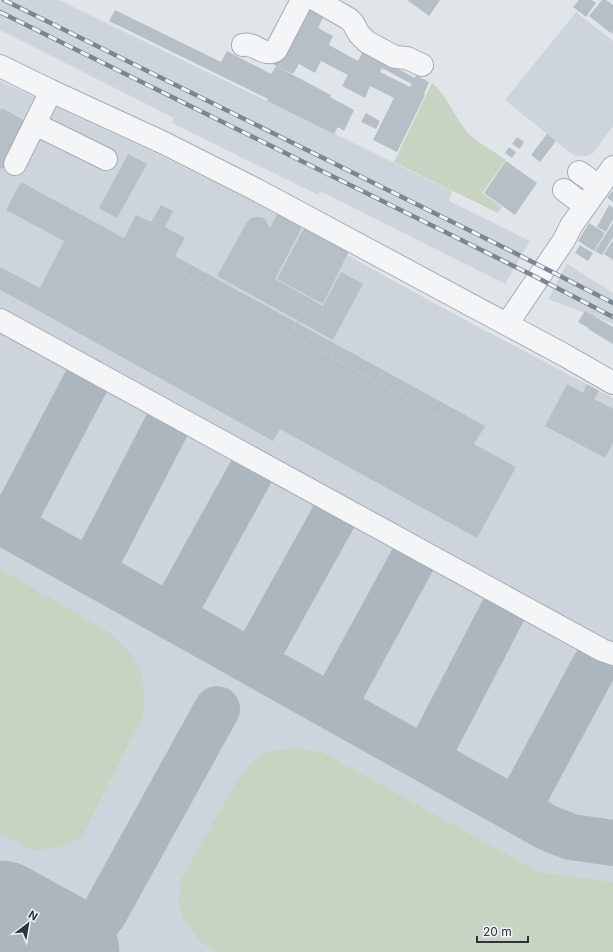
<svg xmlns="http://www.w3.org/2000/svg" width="613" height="952" viewBox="0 0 613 952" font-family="Inter,sans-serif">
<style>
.built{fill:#ced4db}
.green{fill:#c9d3c1}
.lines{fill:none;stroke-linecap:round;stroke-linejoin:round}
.taxiway{stroke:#acb6be;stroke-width:46}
.runway{stroke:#acb6be;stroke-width:115}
.building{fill:#b7bfc6;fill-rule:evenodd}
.minor-casing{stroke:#a5adb3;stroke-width:24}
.path{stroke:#bec3c7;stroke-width:2.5;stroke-dasharray:3 3;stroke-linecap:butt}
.minor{stroke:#f3f5f7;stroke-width:22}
.rail-casing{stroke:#798792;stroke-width:4.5}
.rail{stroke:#eff3f6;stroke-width:3;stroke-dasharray:9;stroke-linecap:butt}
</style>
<rect width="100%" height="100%" fill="#e0e5e9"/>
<!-- built -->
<g class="built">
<polygon points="0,0 59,0 452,191 449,201 530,241 505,284 320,191 318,195 172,123 174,118 0,30"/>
<polygon points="576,12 613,41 613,126 593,153 587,156 580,156 574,155 568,151 505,100"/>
<polygon points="0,81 155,153 260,205 390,279 471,323 613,398 613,952 0,952"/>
<polygon points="567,264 613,293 613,324 548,299"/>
</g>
<!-- green -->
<g class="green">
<path d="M432 83C448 96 454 117 468 133 477 142 495 152 506 160L482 193 502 207 498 213 394 162Z"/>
<polygon points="0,569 109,632 133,656 142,678 145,697 143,716 81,838 58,848 31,850 0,833"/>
<polygon points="301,748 324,753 539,872 613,882 613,952 217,952 202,943 186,923 179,907 180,881 241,774 259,755 278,750"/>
</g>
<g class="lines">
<!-- taxiway -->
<g class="taxiway">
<polyline points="0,521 548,828 571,837 613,843"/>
<polyline points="10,526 87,380"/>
<polyline points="91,572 167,425"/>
<polyline points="171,617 251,472"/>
<polyline points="253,662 333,518"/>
<polyline points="333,706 412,561"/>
<polyline points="426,759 503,611"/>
<polyline points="517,810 595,665"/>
<path d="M40 940C57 941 75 943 89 932 95 927 100 918 105 912L217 709"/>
</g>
<!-- runway -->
<polyline class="runway" points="0,918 62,952"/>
</g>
<!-- building -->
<g class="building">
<path d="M293 0 324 15 318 28 333 36 329 45 358 61 364 49 385 62 415 78 416 75 429 82 424 94 425 95 397 152 373 140 394 98 370 86 365 98 342 86 348 75 321 61 315 73 299 64 293 74 264 60 274 40 269 38 279 19 282 21ZM382 68 412 84 410 87 380 72Z"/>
<polygon points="407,0 440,0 429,16"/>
<polygon points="579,0 592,0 596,3 586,17 573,7"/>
<polygon points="602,0 606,0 613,5 613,32 612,34 589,16"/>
<polygon points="115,10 221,62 227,51 271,74 276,66 331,95 330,97 354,110 344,131 338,127 334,134 267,101 268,99 109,21"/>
<polygon points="2,108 27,122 2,169 0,168 0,112"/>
<polygon points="366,113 380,121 376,129 361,122"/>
<polygon points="547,134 556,141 540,162 531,155"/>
<polygon points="517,137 524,142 520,149 512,144"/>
<polygon points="509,147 516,152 512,158 505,153"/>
<polygon points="128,154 147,164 117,218 99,208"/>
<polygon points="506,161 537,183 515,215 484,193"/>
<polygon points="21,182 124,238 136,215 151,222 161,205 173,211 165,227 185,238 175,256 485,426 474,444 516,467 477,538 280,429 273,441 30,306 0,290 0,267 40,288 64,241 6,210"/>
<polygon points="613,190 613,202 607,198"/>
<polygon points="609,205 613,208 613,219 606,232 597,227"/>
<polygon points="277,214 302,227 275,279 323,306 341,272 363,284 333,340 217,276 247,222 251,218 255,217 261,217 265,219 270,228"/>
<polygon points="589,223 605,233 594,251 578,241"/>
<polygon points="613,223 613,237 602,255 595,251"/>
<polygon points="304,228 349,251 323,304 277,279"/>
<polygon points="613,240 613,260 604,254"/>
<polygon points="580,245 593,253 588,261 575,253"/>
<polygon points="585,311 613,327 613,344 588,329 589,328 578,322"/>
<polygon points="567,384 583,393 587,384 599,391 594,399 613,409 613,443 605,458 545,426"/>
</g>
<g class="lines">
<defs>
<g id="minor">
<polyline points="316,0 349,19 353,23 359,34 367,42 395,57 407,58 422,65"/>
<path d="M243 45C255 42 264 58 276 50L302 0"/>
<polyline points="0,66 51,91 164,143 255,189 566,356 613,383"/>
<polyline points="35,124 106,159"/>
<polyline points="15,164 51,91"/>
<polyline points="579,172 599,186"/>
<polyline points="564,190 585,206"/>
<polyline points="0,320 602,650 613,654"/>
<polyline points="507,324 564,240 571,226 613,167"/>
</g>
</defs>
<!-- minor casing -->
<use href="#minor" class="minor-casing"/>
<!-- path -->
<g class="path">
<polyline points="302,42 308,45 315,45"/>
<polyline points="308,45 312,52"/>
<polyline points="415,96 421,85 420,84"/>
<polyline points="189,278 291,335 472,434"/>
<polyline points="291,335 312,295"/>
</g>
<!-- minor -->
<use href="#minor" class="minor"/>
<defs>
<g id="rail">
<polyline points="4,0 509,250 613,303"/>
<polyline points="0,12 532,275 613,317"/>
</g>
</defs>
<!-- rail casing -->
<use href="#rail" class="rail-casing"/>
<!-- rail -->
<use href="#rail" class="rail"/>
</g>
<!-- north arrow -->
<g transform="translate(28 924) rotate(31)" stroke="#eff3f6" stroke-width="3" paint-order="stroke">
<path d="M0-3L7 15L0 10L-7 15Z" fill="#293540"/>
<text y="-6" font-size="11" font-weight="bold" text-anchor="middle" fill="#293540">N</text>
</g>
<!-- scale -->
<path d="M477 936v6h51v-6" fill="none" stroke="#293540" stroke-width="2"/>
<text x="483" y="936" font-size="12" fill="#293540" stroke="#eff3f6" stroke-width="3" paint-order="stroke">20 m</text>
</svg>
